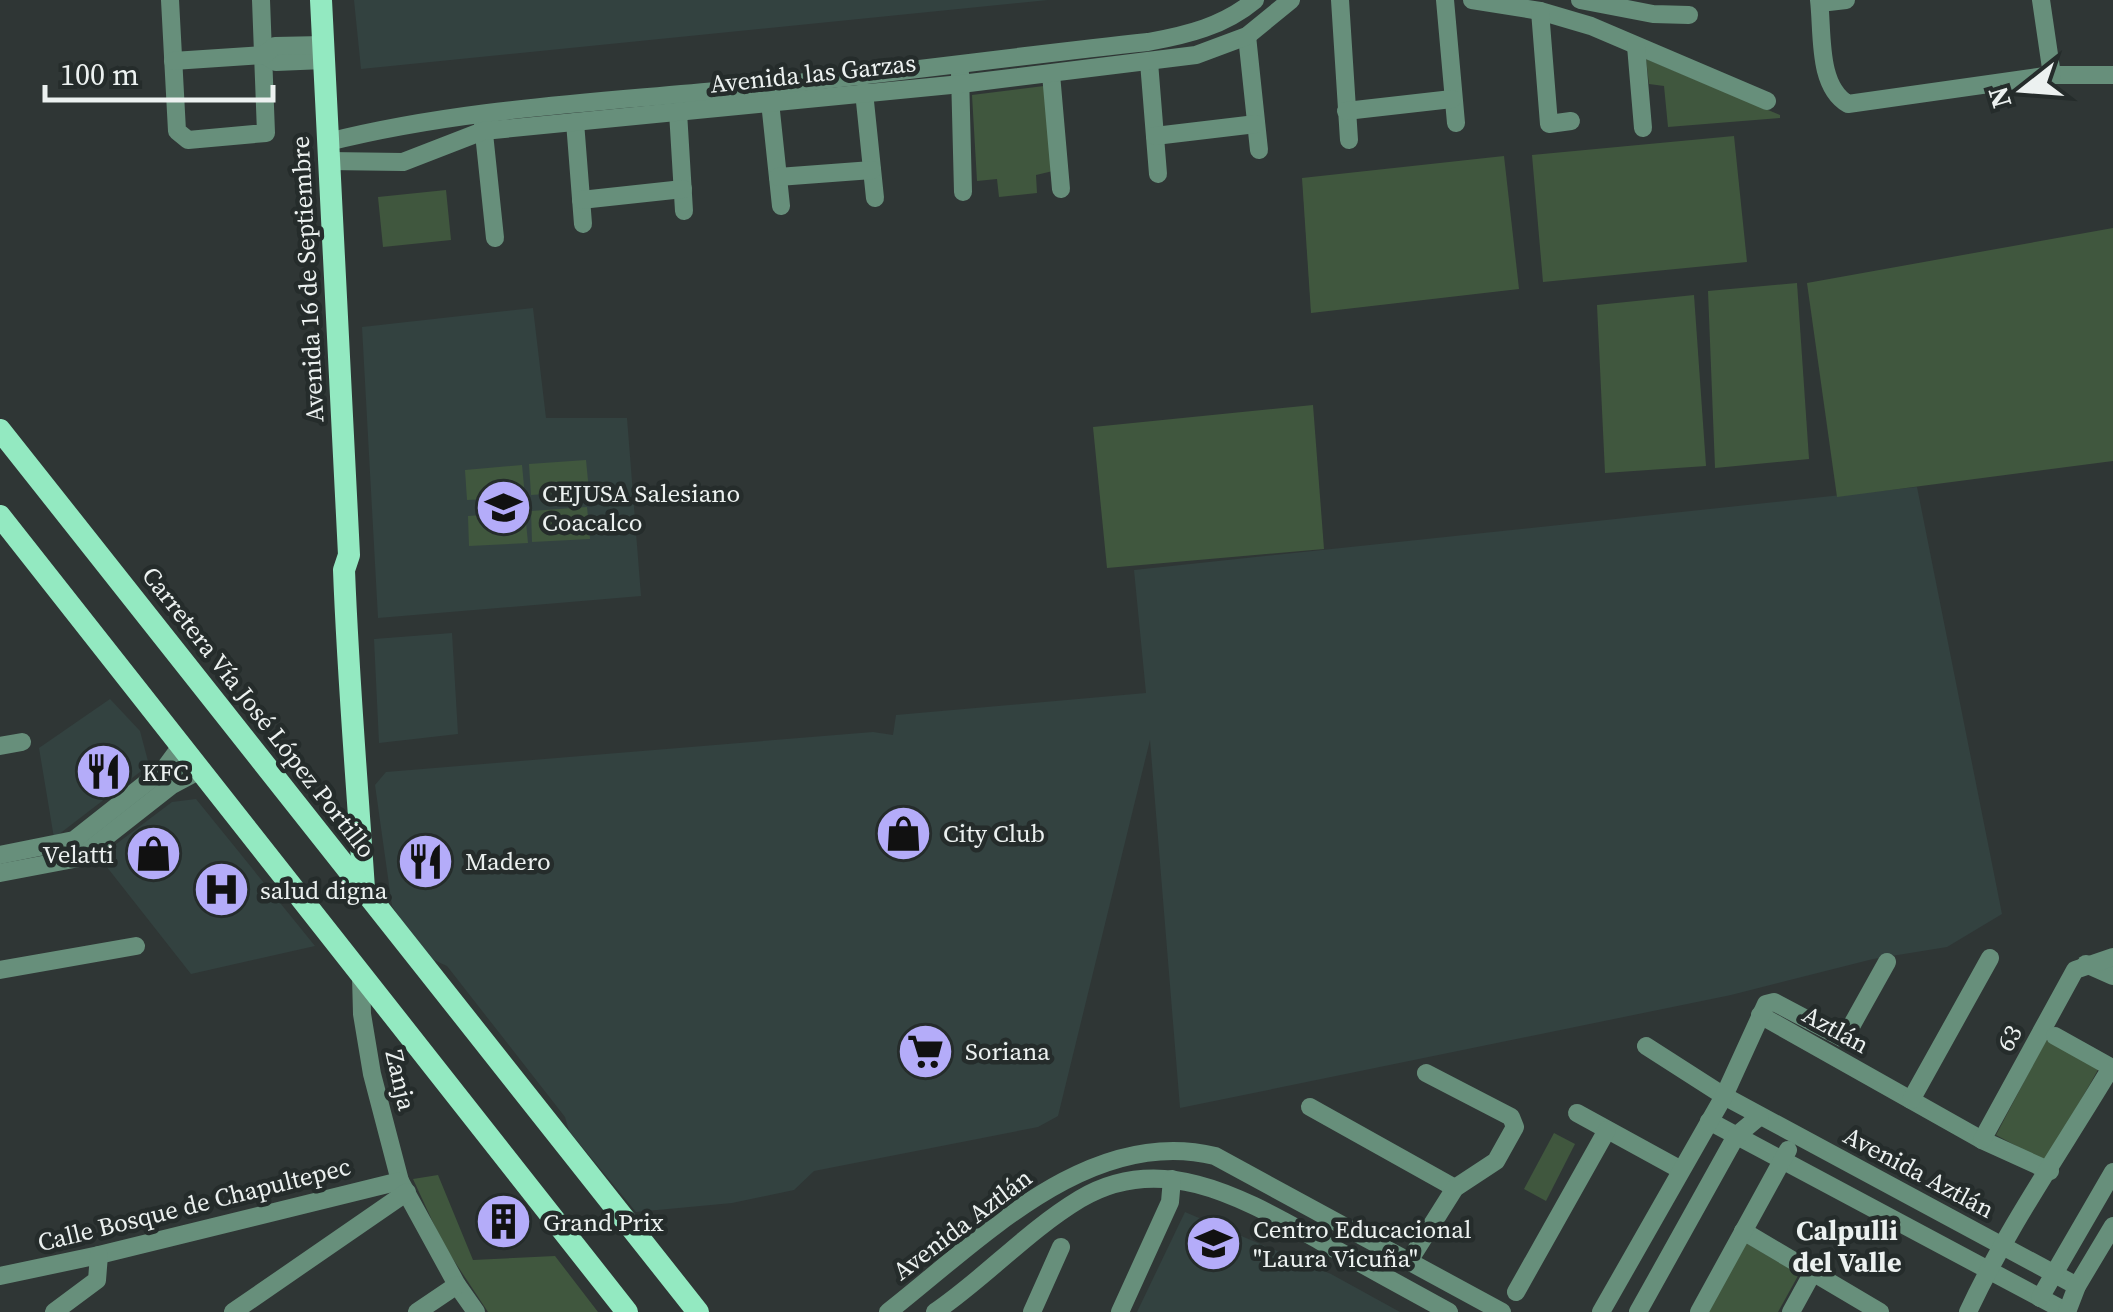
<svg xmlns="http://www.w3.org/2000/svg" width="2113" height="1312" viewBox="0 0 2113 1312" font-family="'Source Serif 4',serif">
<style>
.built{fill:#334240}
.green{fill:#40573e}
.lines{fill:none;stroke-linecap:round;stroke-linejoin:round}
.minor{stroke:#678f7b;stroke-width:18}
.major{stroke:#93e9c1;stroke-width:22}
.labels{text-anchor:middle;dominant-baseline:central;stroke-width:9;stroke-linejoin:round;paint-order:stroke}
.street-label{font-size:25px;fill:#ecf1f0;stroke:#252c2b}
.poi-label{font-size:25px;fill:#ecf1f0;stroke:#252c2b;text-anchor:start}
.neighbourhood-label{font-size:28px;font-weight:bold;fill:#ecf1f0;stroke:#252c2b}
</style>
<rect width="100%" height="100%" fill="#2f3635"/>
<!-- built -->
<g class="built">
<polygon points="354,0 1048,0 361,69"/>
<polygon points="533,308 546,418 627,418 641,596 378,618 362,327"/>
<polygon points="1917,487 2002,914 1947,947 1873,959 1731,995 1180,1108 1150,740 1058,1116 1038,1127 814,1171 794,1190 732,1203 636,1212 569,1131 565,1117 447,966 425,956 392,906 375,785 386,772 873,732 893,735 896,715 1146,693 1134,570"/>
<polygon points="452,633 458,734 379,743 374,639"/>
<polygon points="110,699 140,731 149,765 54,838 39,748"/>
<polygon points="196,799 315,946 191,974 99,857 172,802"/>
<polygon points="1185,1212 1331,1274 1400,1312 1137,1312"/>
</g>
<!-- green -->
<g class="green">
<polygon points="1646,59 1780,115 1780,118 1668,127 1664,86 1649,84"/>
<polygon points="1044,86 1053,171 1036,175 1037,193 999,197 997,179 977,181 972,95"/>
<polygon points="1734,136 1747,262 1543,282 1532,155"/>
<polygon points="1504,156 1519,289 1311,313 1302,178"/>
<polygon points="446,190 451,240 383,247 378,197"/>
<polygon points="2113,228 2113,461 1837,497 1807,283"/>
<polygon points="1797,283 1809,459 1715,468 1708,291"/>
<polygon points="1694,295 1706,466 1605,473 1597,305"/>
<polygon points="1313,405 1324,549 1107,568 1093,427"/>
<polygon points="586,460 589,491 531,495 529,464"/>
<polygon points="522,465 525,497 467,500 465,470"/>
<polygon points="587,507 590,539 532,542 531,511"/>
<polygon points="525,512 528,543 469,546 468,516"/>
<polygon points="2046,1040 2099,1068 2046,1162 1996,1135"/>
<polygon points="1554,1133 1575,1144 1546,1201 1524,1189"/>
<polygon points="438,1175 473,1260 555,1256 598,1312 488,1312 443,1244 413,1179"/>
<polygon points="1746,1243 1799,1274 1778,1312 1708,1312"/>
</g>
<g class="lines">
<!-- minor -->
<g class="minor">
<polyline points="170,0 177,131 188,140 266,133 261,0"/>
<polyline points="1340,0 1349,140"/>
<polyline points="1445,0 1456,123"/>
<polyline points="1472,0 1540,11 1591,26 1767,101"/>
<polyline points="1580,0 1653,14 1689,15"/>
<path d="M1819 0C1823 33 1817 86 1848 104L2052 75H2113"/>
<polyline points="2041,0 2052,75"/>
<polyline points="1820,3 1846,0"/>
<polyline points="1540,11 1549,124 1571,121"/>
<polyline points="1247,36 1259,150"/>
<polyline points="1636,46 1643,128"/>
<polyline points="264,55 276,62 324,60"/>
<polyline points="173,61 264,55 275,46 323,45"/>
<polyline points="1149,62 1158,174"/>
<polyline points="960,73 963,192"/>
<polyline points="1051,74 1061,189"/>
<polyline points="864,92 875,198"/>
<polyline points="770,102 781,206"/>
<polyline points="1346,111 1452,99"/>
<polyline points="678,112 684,211"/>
<polyline points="575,122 583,224"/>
<polyline points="483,124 495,238"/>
<polyline points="1155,136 1256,124"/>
<path d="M328 142C459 109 592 103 726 90 867 77 1007 57 1148 42 1187 35 1224 26 1255 0"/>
<polyline points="329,161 403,162 483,131 961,84 1196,55 1247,36 1291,0"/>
<polyline points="778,177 872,170"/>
<polyline points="581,200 683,189"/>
<polyline points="0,746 22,742"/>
<polyline points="0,855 74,840 164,769 181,746"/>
<polyline points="0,873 79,858 172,785 200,770"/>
<polyline points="2086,964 2113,976"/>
<polyline points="0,970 136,946"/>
<polyline points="361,976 362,1014 372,1074 400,1181 457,1285 476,1312"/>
<polyline points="1760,1015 1982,1140 2050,1171"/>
<polyline points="1646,1046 1724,1096 2077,1286"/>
<polyline points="1911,1100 1990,958"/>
<polyline points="1310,1107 1455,1188"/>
<polyline points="1577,1113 1681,1170"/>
<polyline points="1709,1121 2067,1312"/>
<polyline points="1982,1140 2075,970 2113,957"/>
<polyline points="1743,1231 1880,1312"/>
<polyline points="1409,1261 1455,1188 1496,1161 1515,1127 1511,1117 1426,1073"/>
<polyline points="0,1276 99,1255 400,1181"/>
<polyline points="1516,1292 1607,1130"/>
<polyline points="2040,1298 2113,1172"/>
<polyline points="54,1312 97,1280 99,1255"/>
<polyline points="233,1312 407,1192"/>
<polyline points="417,1312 457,1285"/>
<path d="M888 1312C979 1241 1089 1125 1215 1156L1502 1312"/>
<path d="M935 1312C985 1278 1027 1231 1080 1199 1164 1149 1247 1201 1322 1242 1364 1265 1407 1289 1449 1312"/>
<polyline points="1032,1312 1061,1247"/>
<polyline points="1120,1312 1170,1202 1172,1179"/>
<polyline points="1601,1312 1724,1096 1766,1004 1774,1002 1844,1039 1887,962"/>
<polyline points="1638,1312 1736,1136 1760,1116"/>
<polyline points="1699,1312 1788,1150"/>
<polyline points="1791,1312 1813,1272"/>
<path d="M1968 1312C2007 1228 2061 1151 2109 1071L2107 1065 2055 1036"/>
<polyline points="2067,1312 2077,1286 2113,1226"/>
</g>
<!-- major -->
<g class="major">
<path d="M321 0 349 555 344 570C348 677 357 782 364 889"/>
<polyline points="0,430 698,1312"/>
<polyline points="0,516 627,1312"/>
</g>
</g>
<!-- icons -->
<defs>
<symbol id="university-disc" viewBox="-11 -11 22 22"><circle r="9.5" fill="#b4acf9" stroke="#252c2b"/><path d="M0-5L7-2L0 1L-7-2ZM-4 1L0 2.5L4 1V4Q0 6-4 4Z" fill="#111"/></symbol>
<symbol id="restaurant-disc" viewBox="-11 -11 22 22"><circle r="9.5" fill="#b4acf9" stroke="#252c2b"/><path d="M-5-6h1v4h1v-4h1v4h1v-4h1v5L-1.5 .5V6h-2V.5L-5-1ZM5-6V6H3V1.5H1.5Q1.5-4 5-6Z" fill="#111"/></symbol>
<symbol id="shop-disc" viewBox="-11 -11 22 22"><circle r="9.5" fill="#b4acf9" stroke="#252c2b"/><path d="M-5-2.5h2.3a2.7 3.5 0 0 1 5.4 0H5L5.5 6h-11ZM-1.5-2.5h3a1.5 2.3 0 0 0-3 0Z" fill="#111"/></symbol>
<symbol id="hospital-disc" viewBox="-11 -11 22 22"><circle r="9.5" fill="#b4acf9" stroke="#252c2b"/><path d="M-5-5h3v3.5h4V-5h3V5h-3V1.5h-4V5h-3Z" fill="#111"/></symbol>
<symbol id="supermarket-disc" viewBox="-11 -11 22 22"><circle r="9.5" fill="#b4acf9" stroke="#252c2b"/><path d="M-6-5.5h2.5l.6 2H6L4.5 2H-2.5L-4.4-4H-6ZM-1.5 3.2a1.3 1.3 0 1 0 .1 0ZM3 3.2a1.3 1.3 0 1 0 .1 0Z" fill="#111"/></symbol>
<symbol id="building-disc" viewBox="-11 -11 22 22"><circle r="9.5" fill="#b4acf9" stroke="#252c2b"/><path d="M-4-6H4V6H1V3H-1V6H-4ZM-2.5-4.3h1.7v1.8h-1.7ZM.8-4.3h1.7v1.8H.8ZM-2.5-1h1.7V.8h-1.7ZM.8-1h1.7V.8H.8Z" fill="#111"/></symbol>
<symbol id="school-disc" viewBox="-11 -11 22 22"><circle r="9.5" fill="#b4acf9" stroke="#252c2b"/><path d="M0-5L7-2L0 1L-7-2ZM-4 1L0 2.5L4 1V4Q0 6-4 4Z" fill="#111"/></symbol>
</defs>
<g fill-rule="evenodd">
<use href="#university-disc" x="472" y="476" width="63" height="63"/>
<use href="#restaurant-disc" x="72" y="740" width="63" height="63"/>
<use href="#shop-disc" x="872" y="802" width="63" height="63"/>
<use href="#shop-disc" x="122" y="822" width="63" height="63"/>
<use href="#restaurant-disc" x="394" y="830" width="63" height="63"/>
<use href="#hospital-disc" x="190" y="858" width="63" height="63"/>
<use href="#supermarket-disc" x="894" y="1020" width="63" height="63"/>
<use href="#building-disc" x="472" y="1190" width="63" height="63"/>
<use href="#school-disc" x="1182" y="1212" width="63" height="63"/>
</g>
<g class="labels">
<!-- street labels -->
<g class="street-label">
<text transform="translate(813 73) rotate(-6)">Avenida las Garzas</text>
<text transform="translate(307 279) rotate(-93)">Avenida 16 de Septiembre</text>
<text transform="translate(259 712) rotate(52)">Carretera Vía José López Portillo</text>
<text transform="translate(1836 1029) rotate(29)">Aztlán</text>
<text transform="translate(2009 1038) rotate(-61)">63</text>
<text transform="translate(401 1080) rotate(77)">Zanja</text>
<text transform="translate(1919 1172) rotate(28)">Avenida Aztlán</text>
<text transform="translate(194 1204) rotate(-14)">Calle Bosque de Chapultepec</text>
<text transform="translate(962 1224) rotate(-37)">Avenida Aztlán</text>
</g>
<!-- poi labels -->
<g class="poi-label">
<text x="542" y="493">CEJUSA Salesiano<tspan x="542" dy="29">Coacalco</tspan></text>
<text x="142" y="772">KFC</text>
<text x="943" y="833">City Club</text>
<text x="114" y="854" text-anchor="end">Velatti</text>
<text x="465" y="861">Madero</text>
<text x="260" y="890">salud digna</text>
<text x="965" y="1051">Soriana</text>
<text x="543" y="1222">Grand Prix</text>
<text x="1253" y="1229">Centro Educacional<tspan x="1253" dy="29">"Laura Vicuña"</tspan></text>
</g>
<!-- neighbourhood labels -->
<g class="neighbourhood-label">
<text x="1847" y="1230">Calpulli<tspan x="1847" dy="32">del Valle</tspan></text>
</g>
</g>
<!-- north arrow -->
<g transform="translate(2023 90) rotate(253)" stroke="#252c2b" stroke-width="8" paint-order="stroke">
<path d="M0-8L18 38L0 25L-18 38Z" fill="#ecf1f0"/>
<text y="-15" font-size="28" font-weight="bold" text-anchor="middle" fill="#ecf1f0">N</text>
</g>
<!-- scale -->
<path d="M45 85v15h228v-15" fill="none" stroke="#ecf1f0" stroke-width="5"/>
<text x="60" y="85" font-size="30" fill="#ecf1f0" stroke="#252c2b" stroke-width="8" paint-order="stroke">100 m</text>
</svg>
